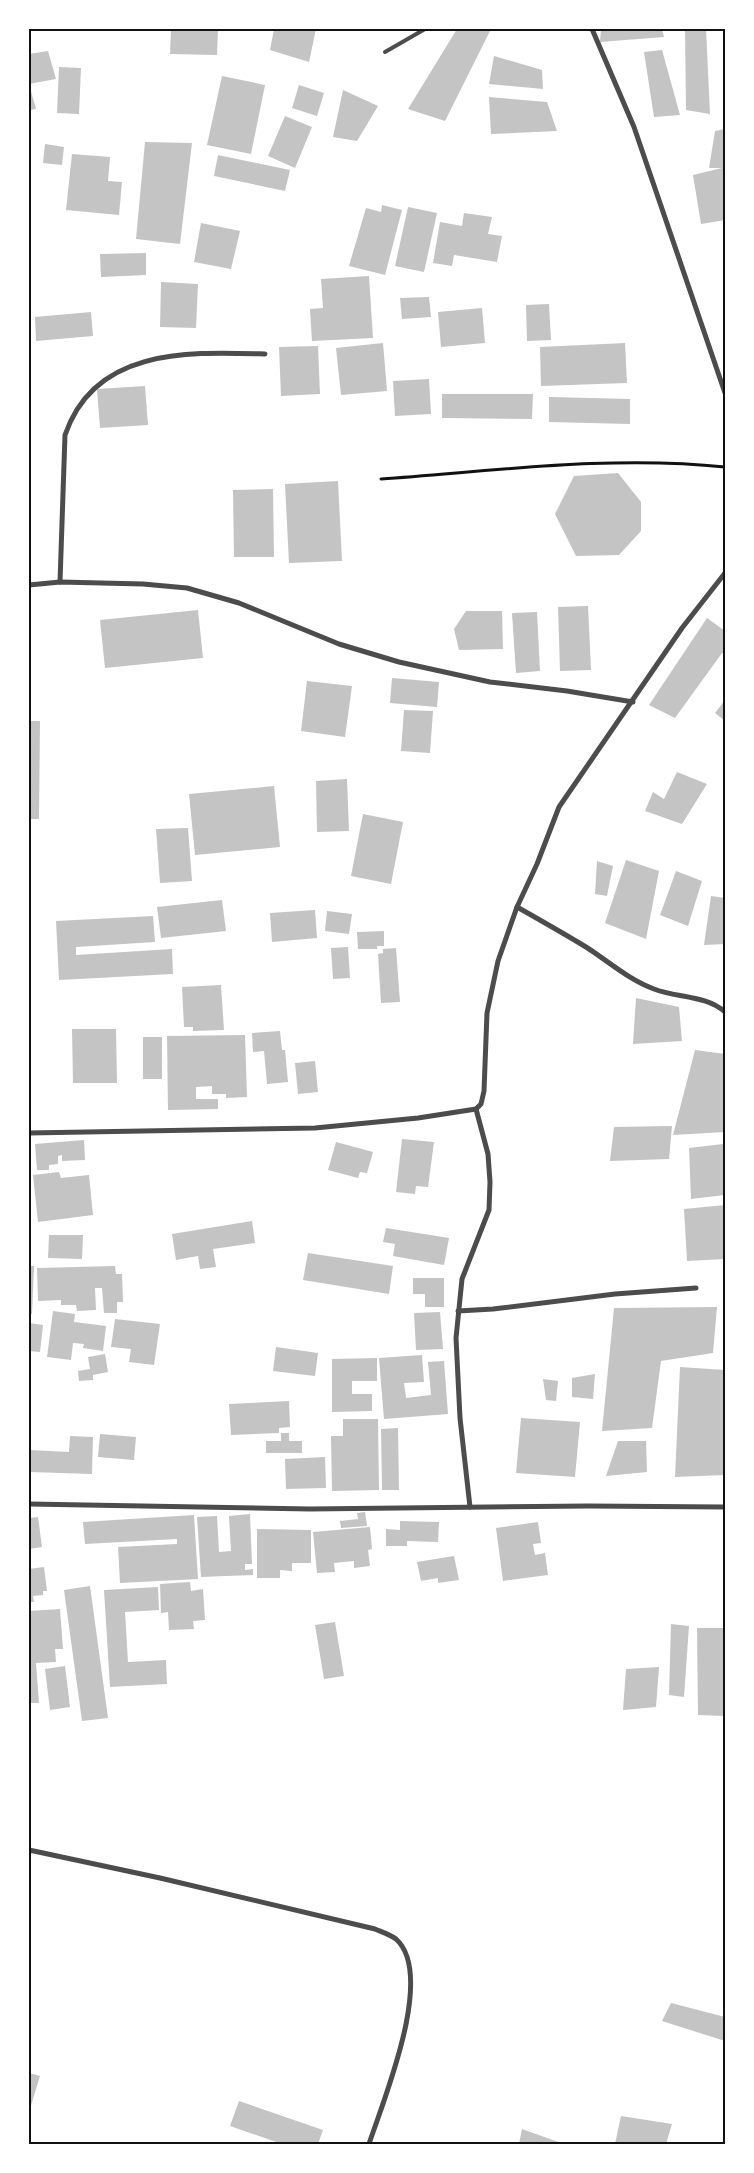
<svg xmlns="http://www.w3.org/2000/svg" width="754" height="2173" viewBox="0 0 754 2173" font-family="'Archivo Narrow',sans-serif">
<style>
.building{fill:#c4c4c4}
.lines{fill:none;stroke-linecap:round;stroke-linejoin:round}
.path{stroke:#111;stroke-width:3}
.service{stroke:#4c4c4c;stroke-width:4}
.minor{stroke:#4c4c4c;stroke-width:5}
.neatline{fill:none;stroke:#111;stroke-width:2}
</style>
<rect width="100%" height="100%" fill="#fff"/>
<!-- building -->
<g class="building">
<polygon points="171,29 218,29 217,55 170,54"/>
<polygon points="274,29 316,29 309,62 270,50"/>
<polygon points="457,29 491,29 445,121 408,109"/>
<polygon points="601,29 662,29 664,37 600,42"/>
<polygon points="685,29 706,29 710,114 686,110"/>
<polygon points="662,50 680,115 654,117 644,52"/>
<polygon points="48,51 56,79 29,84 36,109 29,110 29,54"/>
<polygon points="494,56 542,70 543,89 489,84"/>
<polygon points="59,67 81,68 79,114 57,113"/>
<polygon points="222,76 265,85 251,154 207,145"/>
<polygon points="299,85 324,93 317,116 292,108"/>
<polygon points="343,90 378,106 357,141 333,137"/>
<polygon points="489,97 547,102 557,131 491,134"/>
<polygon points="285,116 312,127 295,168 268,156"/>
<polygon points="725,129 725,220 701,224 693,175 722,168 709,168 715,131"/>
<polygon points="145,142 192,143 180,244 136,239"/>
<polygon points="45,144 64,147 62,165 43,163"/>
<polygon points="72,154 110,157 108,181 122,182 119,215 66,210"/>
<polygon points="218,155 290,170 285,191 214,176"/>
<polygon points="382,205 402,210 385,275 349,266 366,208 381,212"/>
<polygon points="408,207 437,213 424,272 395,266"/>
<polygon points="464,213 492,217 488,234 502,236 497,262 454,255 452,266 433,263 440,222 462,226"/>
<polygon points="201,223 240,231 231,269 194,262"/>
<polygon points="146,253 146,275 101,277 100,254"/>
<polygon points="369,276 373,338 312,341 310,309 323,308 321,279"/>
<polygon points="161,282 198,284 196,328 160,327"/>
<polygon points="429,297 431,317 402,319 400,298"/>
<polygon points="549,304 551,340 527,341 526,305"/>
<polygon points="482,308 485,343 441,347 438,312"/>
<polygon points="91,312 93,336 36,341 35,317"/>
<polygon points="383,343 387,391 341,395 336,348"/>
<polygon points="625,343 627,383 541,386 540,347"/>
<polygon points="318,346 320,394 281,396 279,347"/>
<polygon points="429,379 431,414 395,416 393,381"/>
<polygon points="145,386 148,425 100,428 97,389"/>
<polygon points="442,394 533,394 532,419 442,418"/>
<polygon points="549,397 630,399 630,424 549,422"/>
<polygon points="618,473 641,502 641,531 619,555 576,556 555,514 574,476"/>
<polygon points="338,481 342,561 289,563 285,484"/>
<polygon points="273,489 274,557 234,557 233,490"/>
<polygon points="588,606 591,670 560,671 558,607"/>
<polygon points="198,610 203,658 105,668 100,620"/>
<polygon points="466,611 502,611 503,649 459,650 454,629"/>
<polygon points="537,612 540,671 516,673 512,613"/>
<polygon points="707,618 725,631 725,655 722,653 675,718 649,705"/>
<polygon points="392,678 439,682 437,707 390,703"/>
<polygon points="307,681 352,686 345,737 301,731"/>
<polygon points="725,700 725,721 715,713"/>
<polygon points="404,710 433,711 430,753 401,751"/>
<polygon points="29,721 40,721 39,819 29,819"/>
<polygon points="677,772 707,784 682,824 645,811 653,792 664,799"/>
<polygon points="347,779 349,831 317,832 316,781"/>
<polygon points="274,786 280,847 195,855 189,794"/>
<polygon points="363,814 403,822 391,884 351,876"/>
<polygon points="188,828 192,881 160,883 156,829"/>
<polygon points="626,860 659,871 646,939 605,923"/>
<polygon points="597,861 613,866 607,896 595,894"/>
<polygon points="676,871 702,881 688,926 660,915"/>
<polygon points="711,896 725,898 725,944 704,945"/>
<polygon points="222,900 226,931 161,938 157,907"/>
<polygon points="315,910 317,938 272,942 270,913"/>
<polygon points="327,911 352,914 349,934 325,931"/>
<polygon points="153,916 155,942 76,947 76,955 172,949 173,974 59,980 56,921"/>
<polygon points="384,931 384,946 377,946 377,949 358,949 357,932"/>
<polygon points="348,947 350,978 333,979 331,948"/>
<polygon points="396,948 400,1002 381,1003 378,954 383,953 383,949"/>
<polygon points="221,985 224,1030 193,1031 193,1027 184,1027 182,987"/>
<polygon points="636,998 679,1007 682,1041 633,1044"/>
<polygon points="72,1029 116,1029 117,1083 73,1083"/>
<polygon points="280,1031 282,1050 285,1050 288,1082 267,1084 264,1051 253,1052 252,1033"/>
<polygon points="245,1035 247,1097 226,1098 226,1094 212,1094 212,1086 196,1087 196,1099 218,1099 218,1109 168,1110 167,1036"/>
<rect x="143" y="1037" width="19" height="42"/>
<polygon points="695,1050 725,1054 725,1132 673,1135"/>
<polygon points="315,1061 318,1092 298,1094 295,1063"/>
<polygon points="672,1126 669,1159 610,1161 614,1127"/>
<polygon points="402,1139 434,1142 428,1187 416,1186 415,1194 396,1192"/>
<polygon points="84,1140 85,1160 62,1161 62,1155 58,1156 58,1164 49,1165 49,1170 37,1170 35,1144"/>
<polygon points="336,1142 373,1152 367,1173 360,1172 358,1178 328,1170"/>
<polygon points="723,1144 725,1195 691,1199 689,1148"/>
<polygon points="59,1172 61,1178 89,1175 93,1215 38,1222 33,1175"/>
<polygon points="725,1205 725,1259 687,1261 684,1209"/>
<polygon points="252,1221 255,1243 213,1249 216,1267 200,1269 198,1256 176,1260 172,1234"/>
<polygon points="386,1228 449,1238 444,1265 393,1256 395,1244 383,1242"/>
<polygon points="49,1235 83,1235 82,1259 48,1258"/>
<polygon points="308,1253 393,1266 389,1294 303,1280"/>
<polygon points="29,1266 34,1266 32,1314 29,1314"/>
<polygon points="115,1266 116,1274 122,1274 123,1302 117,1302 117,1313 104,1313 102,1288 95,1288 96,1310 77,1311 76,1305 61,1305 61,1300 38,1301 37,1268"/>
<polygon points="413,1278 444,1278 444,1307 425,1307 425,1294 413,1294"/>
<polygon points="717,1307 713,1353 661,1361 652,1428 602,1431 614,1308"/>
<polygon points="53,1311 75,1314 74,1322 106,1326 103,1351 83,1348 84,1344 73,1343 71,1360 47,1357"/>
<polygon points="440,1312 443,1349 416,1350 414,1313"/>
<polygon points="115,1319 160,1324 154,1365 129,1362 131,1349 111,1347"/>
<polygon points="29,1323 43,1325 40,1352 29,1351"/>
<polygon points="276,1347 318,1353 315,1376 273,1371"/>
<polygon points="105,1354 108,1372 93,1375 93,1380 79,1381 78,1371 90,1369 88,1357"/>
<polygon points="422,1355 424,1382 404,1383 406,1398 431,1395 428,1362 444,1361 448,1414 384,1419 379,1358"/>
<polygon points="377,1358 377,1381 352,1381 352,1394 372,1394 372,1411 332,1412 332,1359"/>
<polygon points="680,1367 725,1370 725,1475 675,1477"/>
<polygon points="595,1374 593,1399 572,1397 572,1378"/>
<polygon points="543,1379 558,1381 556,1401 546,1400"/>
<polygon points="289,1401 290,1427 279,1428 279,1433 231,1435 229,1404"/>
<polygon points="521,1418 580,1422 575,1477 516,1473"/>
<polygon points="343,1419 378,1419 379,1490 332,1491 331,1436 343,1436"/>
<polygon points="398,1428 399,1490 382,1490 381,1429"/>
<polygon points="281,1433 289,1433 289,1441 302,1441 302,1453 266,1453 266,1441 281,1441"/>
<polygon points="100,1434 136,1437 134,1460 98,1457"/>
<polygon points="70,1436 93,1437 92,1474 29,1472 29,1450 69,1452"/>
<polygon points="618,1441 646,1441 647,1472 606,1476"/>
<polygon points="325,1457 326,1488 286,1489 285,1459"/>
<polygon points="365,1512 367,1526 341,1528 340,1521 358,1519 357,1513"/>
<polygon points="250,1514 252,1564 245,1564 245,1570 253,1569 253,1575 201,1577 197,1517 217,1516 219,1552 231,1551 229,1516"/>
<polygon points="194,1515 198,1579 120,1583 118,1547 177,1544 177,1539 85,1544 83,1522"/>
<polygon points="38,1517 42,1547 29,1549 29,1518"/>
<polygon points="400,1521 439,1522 438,1542 407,1541 407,1546 386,1546 386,1529 400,1530"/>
<polygon points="538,1522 541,1543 533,1544 535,1555 545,1553 548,1575 503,1581 496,1528"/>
<polygon points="370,1527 372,1549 368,1550 370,1566 354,1568 354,1561 334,1563 335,1572 317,1573 313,1532"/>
<polygon points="257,1529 311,1530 311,1563 292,1563 292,1571 280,1570 280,1578 257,1578"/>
<polygon points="454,1556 459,1580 438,1583 438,1578 421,1581 417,1562"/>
<polygon points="44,1567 47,1591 43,1591 43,1595 33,1596 34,1602 29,1602 29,1569"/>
<polygon points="190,1582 191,1591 203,1589 205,1620 193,1621 194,1629 169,1630 168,1612 161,1613 160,1584"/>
<polygon points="90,1586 108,1718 82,1721 64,1590"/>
<polygon points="158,1587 159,1610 125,1612 128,1662 166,1660 167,1684 110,1687 104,1590"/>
<polygon points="60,1609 63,1649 55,1649 56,1662 36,1663 39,1703 29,1703 29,1611"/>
<polygon points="335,1622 344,1676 324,1679 315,1625"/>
<polygon points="671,1624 689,1626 684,1697 669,1695"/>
<polygon points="697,1628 725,1628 725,1716 698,1715"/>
<polygon points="65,1666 70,1707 50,1710 45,1669"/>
<polygon points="659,1667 656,1707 623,1710 626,1669"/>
<polygon points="671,2003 725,2017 725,2041 662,2021"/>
<polygon points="29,2073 40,2076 29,2112"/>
<polygon points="239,2101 323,2130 318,2144 282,2144 230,2126"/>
<polygon points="621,2116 672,2124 666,2144 615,2144"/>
<polygon points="522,2129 564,2144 519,2144"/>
</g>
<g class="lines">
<!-- path -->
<path class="path" d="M381 479C495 471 611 455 725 467"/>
<!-- service -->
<polyline class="service" points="385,52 425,29"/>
<!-- minor -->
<g class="minor">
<polyline points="592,29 634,127 725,393"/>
<path d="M60 582 65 435C95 347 189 352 265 354"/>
<polyline points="29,585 60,582 143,584 187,588 239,603 339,644 399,662 490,682 567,691 633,702"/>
<path d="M517 907C540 920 563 933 586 947 608 961 629 980 654 989 677 998 706 995 725 1012"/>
<polyline points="29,1133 315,1128 418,1118 476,1109 481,1104 484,1091 487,1013 498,961 517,907 537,864 559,807 682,628 725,573"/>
<polyline points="458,1311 493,1309 615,1294 696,1288"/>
<polyline points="29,1504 310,1509 588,1506 725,1507"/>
<polyline points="470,1507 460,1418 456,1338 462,1279 489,1210 490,1182 488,1154 476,1109"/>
<path d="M29 1850 160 1878 375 1929C382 1932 391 1935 396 1939 436 1975 383 2101 369 2144"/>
</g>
</g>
<!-- border -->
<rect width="754" height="2173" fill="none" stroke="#ffffff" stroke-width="60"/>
<rect x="30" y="30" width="694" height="2113" class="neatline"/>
</svg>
